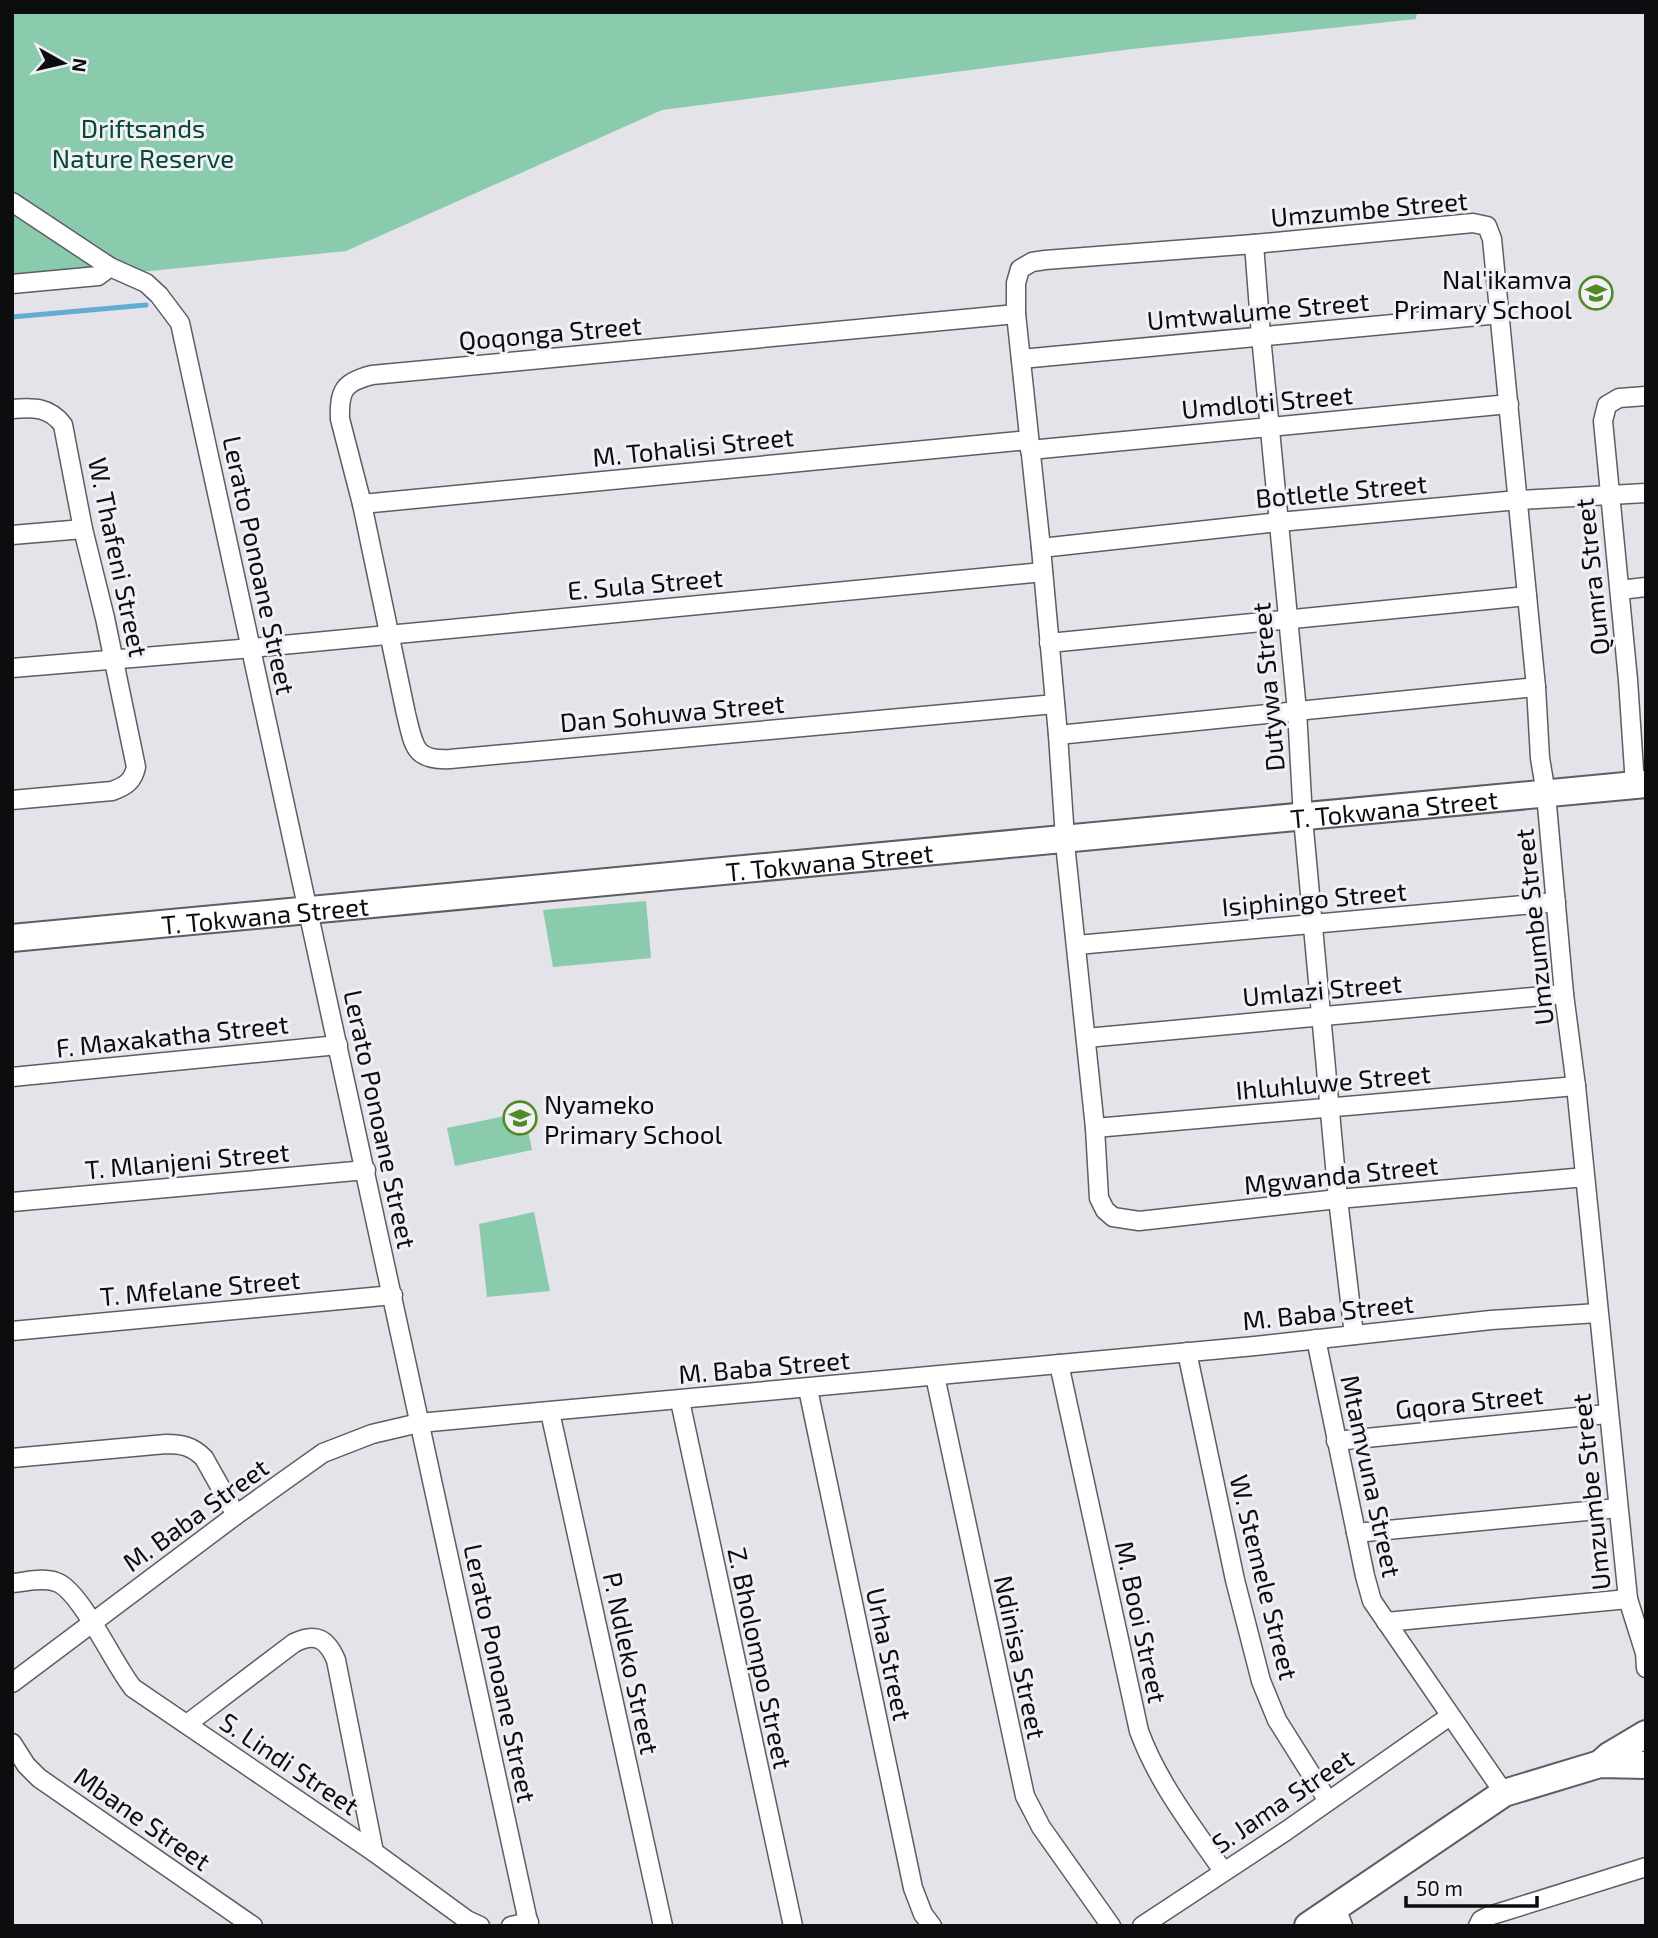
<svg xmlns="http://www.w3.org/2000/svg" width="1658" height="1938" viewBox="0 0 1658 1938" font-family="'Exo 2',sans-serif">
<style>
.green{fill:#8acaad}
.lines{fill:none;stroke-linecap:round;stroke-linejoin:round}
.stream{stroke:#62add2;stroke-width:5}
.street-casing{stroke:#5d5e63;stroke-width:21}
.secondary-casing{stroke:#5d5e63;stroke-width:30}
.street{stroke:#fff;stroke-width:18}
.secondary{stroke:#fff;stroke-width:26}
.labels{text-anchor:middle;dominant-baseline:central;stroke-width:6;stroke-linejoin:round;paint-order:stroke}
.park-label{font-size:26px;fill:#064933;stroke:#f0f0f6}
.street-label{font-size:26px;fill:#0d0d0f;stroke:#f0f0f6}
.poi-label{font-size:26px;fill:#0d0d0f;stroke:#f0f0f6;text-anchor:end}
</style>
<rect width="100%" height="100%" fill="#e3e3e9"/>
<!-- green -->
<g class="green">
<polygon points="12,12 1417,12 1416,19 1132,49 662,110 346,251 12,285"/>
<polygon points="646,901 651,958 553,967 543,910"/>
<polygon points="524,1112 532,1150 455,1166 447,1128"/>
<polygon points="534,1212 550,1291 487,1297 479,1224"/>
</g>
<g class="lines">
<!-- stream -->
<polyline class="stream" points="12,317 146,305"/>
<defs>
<g id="street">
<polyline points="12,202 110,267"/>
<polyline points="1254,244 1261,336 1297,711 1303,818 1338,1199 1354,1335"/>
<polyline points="12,284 98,276 110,267 146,283 159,295 180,323 529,1926"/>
<path d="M1016 314 372 375C344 382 339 390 340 419L362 504 406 714C414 745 413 761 450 759L1055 704"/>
<polyline points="1021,359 1500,314"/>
<path d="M12 409C33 407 50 407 63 425L83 529 105 618 136 767C133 781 126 786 112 791L12 800"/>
<polyline points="1030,450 1509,404"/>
<polyline points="362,504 1029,440"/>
<polyline points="12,535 83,529"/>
<polyline points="1041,548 1279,522 1518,500 1646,493"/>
<polyline points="1620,590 1646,587"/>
<polyline points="1049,643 1527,596"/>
<polyline points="12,668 252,648 1043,572"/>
<polyline points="1058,735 1536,687"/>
<polyline points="1635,785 1628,680 1603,421 1607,405 1619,398 1646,396"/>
<polyline points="1077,945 1556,902"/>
<polyline points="1086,1038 1564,994"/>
<polyline points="12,1077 338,1045"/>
<polyline points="1095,1128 1576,1086"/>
<polyline points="1585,1177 1338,1199 1139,1221 1113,1217 1105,1210 1099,1198 1095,1128 1066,853 1058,735 1041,548 1016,314 1016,283 1020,269 1032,262 1045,260 1254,244 1473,223 1487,226 1492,239 1536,687 1540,758 1546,794 1564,994 1576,1086 1628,1599 1645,1653 1646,1668"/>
<polyline points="12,1202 366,1170"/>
<polyline points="12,1331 393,1295"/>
<polyline points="1316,1339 1365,1576 1372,1601 1504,1793"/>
<polyline points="1187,1352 1235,1580 1261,1681 1277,1720 1328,1801"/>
<path d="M1059 1364 1139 1731C1158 1783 1192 1826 1223 1871"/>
<polyline points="935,1376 1025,1796 1041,1827 1111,1926"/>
<polyline points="808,1389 913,1888 923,1914 932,1926"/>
<polyline points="680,1401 793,1926"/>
<polyline points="550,1412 663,1926"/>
<polyline points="1336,1441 1607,1414"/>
<path d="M12 1458 166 1444C182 1444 192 1446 204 1458L236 1515"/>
<polyline points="1356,1533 1618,1508"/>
<path d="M12 1583C26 1582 43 1577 56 1582 80 1589 114 1665 133 1688L374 1852 467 1920 480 1926"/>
<polyline points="1386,1622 1628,1599"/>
<polyline points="12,1683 236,1515 323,1453 372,1434 419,1423 1255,1346 1491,1320 1598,1313"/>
<path d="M187 1724 294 1643C316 1632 327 1639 336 1660L374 1852"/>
<polyline points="12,1743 26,1765 39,1778 253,1926"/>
<polyline points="1336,1907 1343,1926"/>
<polyline points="511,1926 529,1922"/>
<polyline points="1142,1926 1286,1831 1450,1716"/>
<polyline points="1478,1926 1481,1920 1489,1916 1646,1867"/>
</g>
<g id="secondary">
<path id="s1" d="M12 938 1646 784"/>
<polyline points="1600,1764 1609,1756 1646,1734"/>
<polyline points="1308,1926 1504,1793 1600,1764 1646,1765"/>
</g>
</defs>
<!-- street casing -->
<use href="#street" class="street-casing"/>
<!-- secondary casing -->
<use href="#secondary" class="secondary-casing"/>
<!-- street -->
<use href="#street" class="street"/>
<!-- secondary -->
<use href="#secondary" class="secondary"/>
</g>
<!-- icons -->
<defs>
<symbol id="school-ring" viewBox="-11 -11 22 22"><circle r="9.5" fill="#f0f0f6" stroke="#518924" stroke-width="1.5"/><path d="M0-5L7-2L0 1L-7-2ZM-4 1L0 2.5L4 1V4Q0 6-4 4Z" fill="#518924"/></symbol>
</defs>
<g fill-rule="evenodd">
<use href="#school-ring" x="1577" y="274" width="38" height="38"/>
<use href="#school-ring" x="501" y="1099" width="38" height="38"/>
</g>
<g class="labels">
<!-- park labels -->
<g class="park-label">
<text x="143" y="127">Driftsands<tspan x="143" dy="30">Nature Reserve</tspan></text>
</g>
<!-- street labels -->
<g class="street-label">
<text transform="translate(1369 208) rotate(-5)">Umzumbe Street</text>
<text transform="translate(1258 310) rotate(-5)">Umtwalume Street</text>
<text transform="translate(550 332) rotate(-5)">Qoqonga Street</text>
<text transform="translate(1267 401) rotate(-5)">Umdloti Street</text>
<text transform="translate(693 446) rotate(-6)">M. Tohalisi Street</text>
<text transform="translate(1341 490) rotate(-5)">Botletle Street</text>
<text transform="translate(119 557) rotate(78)">W. Thafeni Street</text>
<text transform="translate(260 565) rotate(78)">Lerato Ponoane Street</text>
<text transform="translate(1591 577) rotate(-96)">Qumra Street</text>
<text transform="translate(645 583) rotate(-5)">E. Sula Street</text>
<text transform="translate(1267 687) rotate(-95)">Dutywa Street</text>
<text transform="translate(672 712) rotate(-5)">Dan Sohuwa Street</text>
<text stroke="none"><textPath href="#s1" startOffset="1388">T. Tokwana Street</textPath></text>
<text stroke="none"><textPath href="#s1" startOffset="821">T. Tokwana Street</textPath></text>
<text transform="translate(1314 898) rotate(-5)">Isiphingo Street</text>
<text stroke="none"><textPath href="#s1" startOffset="254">T. Tokwana Street</textPath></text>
<text transform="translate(1533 927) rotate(-96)">Umzumbe Street</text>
<text transform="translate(1322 989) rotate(-5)">Umlazi Street</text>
<text transform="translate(172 1035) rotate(-6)">F. Maxakatha Street</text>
<text transform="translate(1333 1081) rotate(-5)">Ihluhluwe Street</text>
<text transform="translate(381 1119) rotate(78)">Lerato Ponoane Street</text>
<text transform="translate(187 1160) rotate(-5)">T. Mlanjeni Street</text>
<text transform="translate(1341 1174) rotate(-6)">Mgwanda Street</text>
<text transform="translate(200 1287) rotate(-5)">T. Mfelane Street</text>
<text transform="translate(1328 1311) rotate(-6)">M. Baba Street</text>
<text transform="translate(764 1366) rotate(-5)">M. Baba Street</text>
<text transform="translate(1469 1401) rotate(-6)">Gqora Street</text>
<text transform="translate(1372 1476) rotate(78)">Mtamvuna Street</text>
<text transform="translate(1590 1492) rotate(-96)">Umzumbe Street</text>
<text transform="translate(195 1514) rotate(-36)">M. Baba Street</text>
<text transform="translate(1265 1577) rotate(76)">W. Stemele Street</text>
<text transform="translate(1142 1622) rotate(78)">M. Booi Street</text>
<text transform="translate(890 1654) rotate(78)">Urha Street</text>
<text transform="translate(1021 1657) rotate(78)">Ndinisa Street</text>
<text transform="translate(761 1658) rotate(78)">Z. Bholompo Street</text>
<text transform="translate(632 1663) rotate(78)">P. Ndleko Street</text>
<text transform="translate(501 1673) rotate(78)">Lerato Ponoane Street</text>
<text transform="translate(290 1763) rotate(34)">S. Lindi Street</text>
<text transform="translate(1282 1800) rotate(-34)">S. Jama Street</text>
<text transform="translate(143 1818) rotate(35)">Mbane Street</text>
</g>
<!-- poi labels -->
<g class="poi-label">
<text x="1572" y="278">Nal'ikamva<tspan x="1572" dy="30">Primary School</tspan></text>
<text x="544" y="1103" text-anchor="start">Nyameko<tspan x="544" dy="30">Primary School</tspan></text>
</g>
</g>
<!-- border -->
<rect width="1658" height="1938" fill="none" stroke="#0d0d0f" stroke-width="28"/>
<!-- north arrow -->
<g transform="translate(63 63) rotate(98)" stroke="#f0f0f6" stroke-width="5" paint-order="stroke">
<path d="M0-5L12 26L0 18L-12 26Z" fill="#0d0d0f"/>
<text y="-10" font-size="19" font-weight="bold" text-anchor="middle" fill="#0d0d0f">N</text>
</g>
<!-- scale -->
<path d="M1406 1896v10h131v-10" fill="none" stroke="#0d0d0f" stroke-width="3.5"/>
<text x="1416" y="1896" font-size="21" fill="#0d0d0f" stroke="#f0f0f6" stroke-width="5" paint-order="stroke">50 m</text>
</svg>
